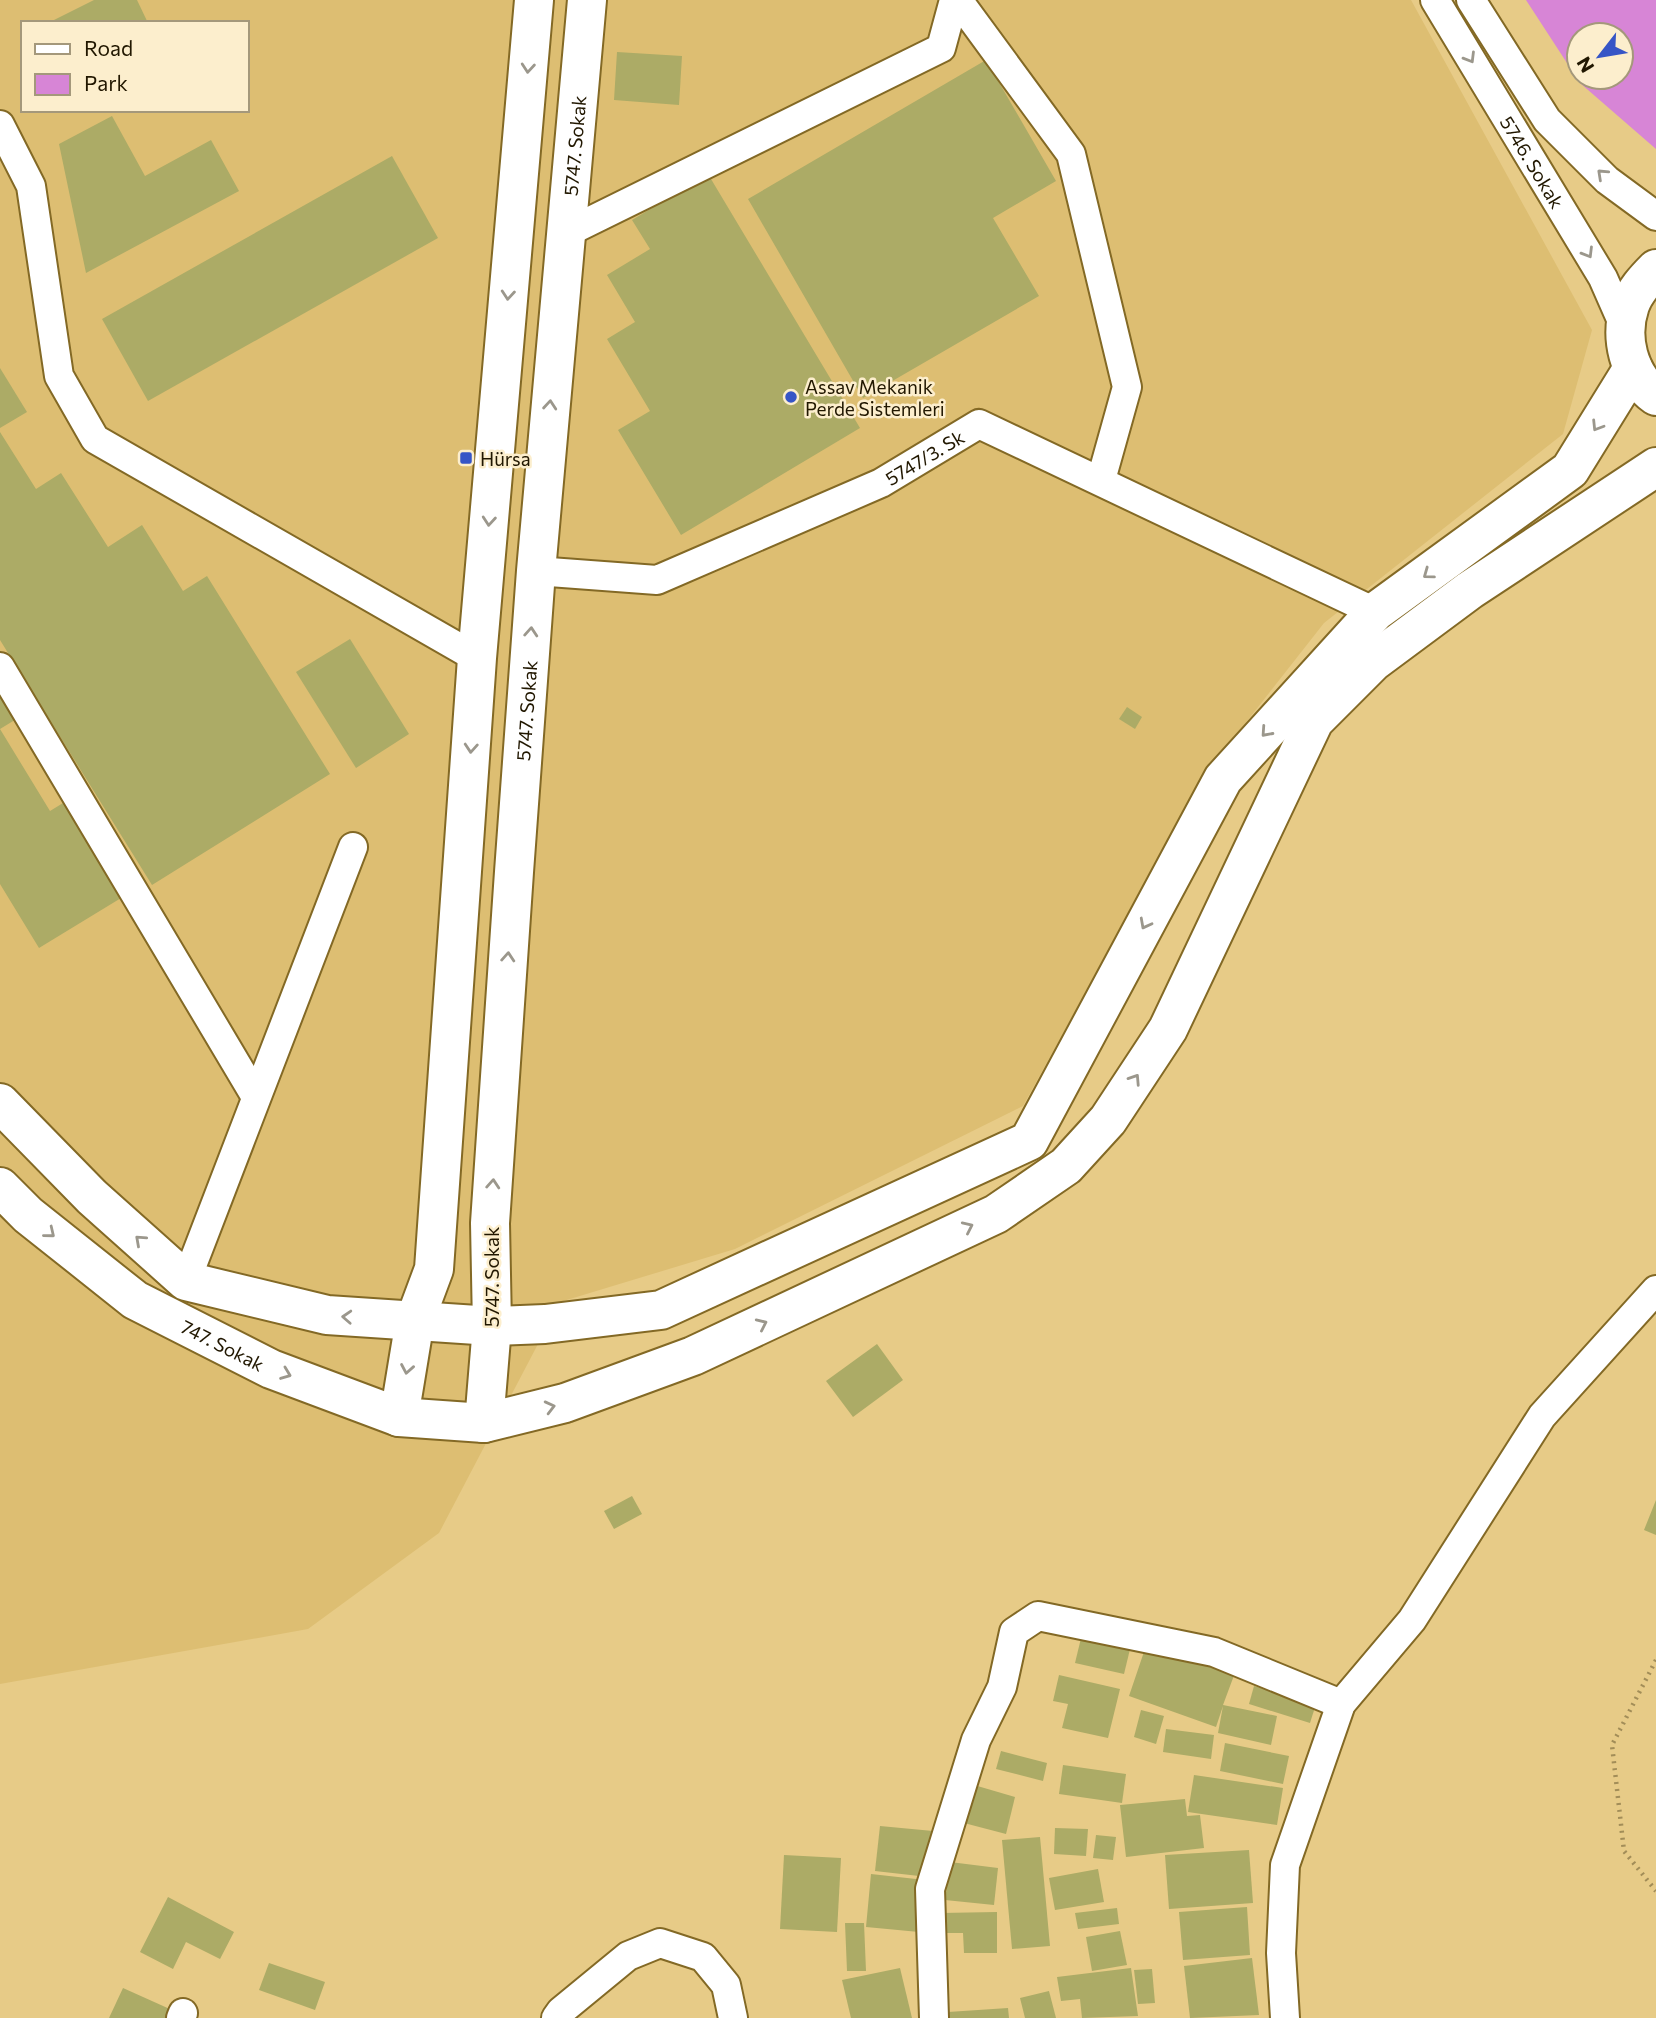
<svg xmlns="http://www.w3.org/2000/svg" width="1656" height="2018" viewBox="0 0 1656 2018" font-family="Commissioner,sans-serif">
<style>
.built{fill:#ddbe72;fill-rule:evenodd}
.green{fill:#d785d6;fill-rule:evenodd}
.building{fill:#acab66}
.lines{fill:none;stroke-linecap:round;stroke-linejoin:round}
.street-casing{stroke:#836925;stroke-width:32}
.secondary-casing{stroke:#836925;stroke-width:42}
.path{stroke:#a28d58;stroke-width:4.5;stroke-dasharray:2 5;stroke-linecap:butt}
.street{stroke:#fff;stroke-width:28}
.secondary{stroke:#fff;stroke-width:38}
.oneway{stroke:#9b978c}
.poi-dot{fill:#3655c6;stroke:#fceecd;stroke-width:2.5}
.labels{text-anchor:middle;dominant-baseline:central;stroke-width:5;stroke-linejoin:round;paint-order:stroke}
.street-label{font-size:19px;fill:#211700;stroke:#fceecd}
.poi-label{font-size:19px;fill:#211700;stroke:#fceecd;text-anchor:start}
</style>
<rect width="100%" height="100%" fill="#e7cb87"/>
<!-- built -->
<path class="built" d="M0 0H1411L1592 330 1563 434 1324 623 1207 772 1023 1106 735 1249 560 1302 439 1533 308 1629 0 1684ZM23 23H247V110H23Z"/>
<!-- green -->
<path class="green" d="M1526 0H1656V149L1580 83ZM1579 35H1621V77H1579Z"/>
<!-- building -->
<g class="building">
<polygon points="94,0 137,0 148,23 48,23"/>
<polygon points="617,52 682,56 679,105 614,100"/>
<polygon points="986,60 1056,181 993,218 1039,296 863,398 748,199"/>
<polygon points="112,116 145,176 211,140 239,191 86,273 59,144"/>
<polygon points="392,156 438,238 148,401 102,319"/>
<polygon points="708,174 860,428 681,535 618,430 650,411 607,339 635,322 607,275 650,249 632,220"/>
<polygon points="0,368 27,412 0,428"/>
<polygon points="0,432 36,489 61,473 108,547 142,525 183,591 207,576 330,774 152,885 0,640"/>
<polygon points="350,639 409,734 356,768 296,672"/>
<polygon points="0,678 23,715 0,729 50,811 68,800 126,895 39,948 0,884"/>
<polygon points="1127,707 1142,717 1135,729 1119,719"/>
<polygon points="877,1344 903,1380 853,1417 826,1381"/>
<polygon points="632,1496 642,1514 614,1529 604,1511"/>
<polygon points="1656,1500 1656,1535 1644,1530"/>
<polygon points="1082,1634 1131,1645 1124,1674 1075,1663"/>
<polygon points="1148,1640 1236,1670 1223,1705 1277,1716 1271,1745 1218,1733 1223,1706 1216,1727 1129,1696"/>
<polygon points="1059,1675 1120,1689 1108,1738 1062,1728 1068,1704 1053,1701"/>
<polygon points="1254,1686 1316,1704 1310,1723 1249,1704"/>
<polygon points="1141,1710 1164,1716 1156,1744 1134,1737"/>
<polygon points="1166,1729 1214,1735 1211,1759 1163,1752"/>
<polygon points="1225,1743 1289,1756 1283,1784 1220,1771"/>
<polygon points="1001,1751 1047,1763 1043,1781 996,1769"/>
<polygon points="1063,1765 1126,1774 1122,1803 1059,1794"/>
<polygon points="1194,1775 1283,1788 1277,1825 1188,1812"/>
<polygon points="974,1785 1015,1797 1006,1834 964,1823"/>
<polygon points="1185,1799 1187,1816 1200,1815 1204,1848 1126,1857 1120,1805"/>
<polygon points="880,1826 933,1831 928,1877 875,1871"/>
<polygon points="1055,1828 1088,1829 1086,1856 1054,1854"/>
<polygon points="1096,1835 1116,1837 1113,1860 1093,1858"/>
<polygon points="1040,1837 1050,1946 1012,1949 1002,1840"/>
<polygon points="1249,1850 1253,1903 1169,1909 1165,1855"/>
<polygon points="784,1855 841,1858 837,1932 780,1929"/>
<polygon points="950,1862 998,1868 994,1905 945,1900"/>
<polygon points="1098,1869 1104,1902 1055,1910 1049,1878"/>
<polygon points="871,1874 925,1880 919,1932 866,1927"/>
<polygon points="168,1897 234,1932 220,1959 186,1942 173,1969 140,1952"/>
<polygon points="1247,1907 1250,1955 1183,1960 1179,1912"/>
<polygon points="1117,1908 1119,1924 1078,1929 1075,1913"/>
<polygon points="997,1912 997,1953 964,1953 963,1933 940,1933 940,1913"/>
<polygon points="845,1923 864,1923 866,1971 847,1971"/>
<polygon points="1120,1931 1127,1965 1092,1971 1086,1937"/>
<polygon points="1252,1958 1259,2015 1190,2018 1184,1966"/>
<polygon points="269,1963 325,1982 315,2010 259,1990"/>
<polygon points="900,1968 912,2018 851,2018 842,1980"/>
<polygon points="1131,1968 1138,2016 1082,2018 1080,1999 1061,2001 1057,1977"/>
<polygon points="1152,1969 1155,2003 1138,2004 1134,1970"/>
<polygon points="123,1988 172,2010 168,2018 109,2018"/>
<polygon points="1049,1991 1056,2018 1025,2018 1020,1998"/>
<polygon points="1008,2008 1009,2018 949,2018 948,2012"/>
</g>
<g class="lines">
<defs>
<g id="street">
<polyline points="958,0 1071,154 1127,387 1101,480"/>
<path id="s1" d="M1435 0 1603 278 1625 328"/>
<polyline points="1471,0 1547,120 1607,180 1656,216"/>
<polyline points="0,125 31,186 59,376 95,439 477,658"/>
<polyline points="566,233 941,48 954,0"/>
<path id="s2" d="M536 571 657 580 881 483 979 424 1375 612"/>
<polyline points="0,667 256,1097"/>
<polyline points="186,1281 353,847"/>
<polyline points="181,2018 183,2013"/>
<polyline points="556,2018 561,2011 628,1956 660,1943 703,1957 726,1985 733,2018"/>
<polyline points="934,2018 930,1889 976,1740 1002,1687 1014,1632 1038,1616 1214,1652 1341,1704"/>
<polyline points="1285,2018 1281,1953 1285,1865 1341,1704 1412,1620 1542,1416 1656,1290"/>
</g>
<g id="secondary">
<path d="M1656 269C1645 280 1635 291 1630 305 1619 337 1628 376 1656 396"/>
<polyline points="0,1103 92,1197 186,1281 327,1315 492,1326 545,1324 661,1310 1029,1141 1223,779 1375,612 1570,470 1633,368"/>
<path id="s3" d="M0 1187 28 1215 135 1300 271 1369 399 1417 484 1423 565 1403 693 1356 996 1214 1066 1166 1108 1120 1168 1029 1314 721 1373 662 1470 590 1656 467"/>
<polyline points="399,1417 415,1320 434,1269 477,658 534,0"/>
<path id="s4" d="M484 1423 492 1326 490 1223 514 872 536 571 587 0"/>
</g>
</defs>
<!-- street casing -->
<use href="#street" class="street-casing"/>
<!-- secondary casing -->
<use href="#secondary" class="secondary-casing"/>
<!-- path -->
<polyline class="path" points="1656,1660 1612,1745 1624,1851 1656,1891"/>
<!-- street -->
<use href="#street" class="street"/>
<!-- secondary -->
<use href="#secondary" class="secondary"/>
</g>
<!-- one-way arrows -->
<defs><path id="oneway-chevron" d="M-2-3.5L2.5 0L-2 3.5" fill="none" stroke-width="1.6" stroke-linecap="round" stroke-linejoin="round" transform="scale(1.75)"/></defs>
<g class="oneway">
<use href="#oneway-chevron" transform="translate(1470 58) rotate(59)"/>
<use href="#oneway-chevron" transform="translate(528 68) rotate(95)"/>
<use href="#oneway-chevron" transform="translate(1602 174) rotate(-137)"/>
<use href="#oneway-chevron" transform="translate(1588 253) rotate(59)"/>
<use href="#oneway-chevron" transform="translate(508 295) rotate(95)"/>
<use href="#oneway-chevron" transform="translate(550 405) rotate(-85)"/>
<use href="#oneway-chevron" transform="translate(1597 426) rotate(122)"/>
<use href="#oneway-chevron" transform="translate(489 521) rotate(95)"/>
<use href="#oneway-chevron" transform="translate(1428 574) rotate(144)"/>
<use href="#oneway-chevron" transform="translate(531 632) rotate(-86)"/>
<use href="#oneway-chevron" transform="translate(1266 732) rotate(132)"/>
<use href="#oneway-chevron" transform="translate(471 748) rotate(94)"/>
<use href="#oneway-chevron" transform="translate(1145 924) rotate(118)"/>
<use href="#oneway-chevron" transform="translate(508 957) rotate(-86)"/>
<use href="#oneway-chevron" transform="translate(1135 1079) rotate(-57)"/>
<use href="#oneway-chevron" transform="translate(493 1184) rotate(-86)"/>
<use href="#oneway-chevron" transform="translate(968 1227) rotate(-25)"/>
<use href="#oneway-chevron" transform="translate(50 1233) rotate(39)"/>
<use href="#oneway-chevron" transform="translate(140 1240) rotate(-138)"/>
<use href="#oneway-chevron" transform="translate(347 1317) rotate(-177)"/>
<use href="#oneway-chevron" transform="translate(762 1324) rotate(-25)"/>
<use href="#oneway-chevron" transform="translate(407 1369) rotate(100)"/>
<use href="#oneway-chevron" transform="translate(286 1374) rotate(21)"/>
<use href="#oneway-chevron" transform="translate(550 1407) rotate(-14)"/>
</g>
<!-- markers -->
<g class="poi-dot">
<circle cx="791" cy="397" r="7"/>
<rect x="459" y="451" width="14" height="14" rx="3.5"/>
</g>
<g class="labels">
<!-- street labels -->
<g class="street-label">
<text stroke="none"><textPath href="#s4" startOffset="1281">5747. Sokak</textPath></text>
<text stroke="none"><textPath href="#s1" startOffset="189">5746. Sokak</textPath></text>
<text stroke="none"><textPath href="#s2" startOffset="416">5747/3. Sk</textPath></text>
<text stroke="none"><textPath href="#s4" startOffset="714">5747. Sokak</textPath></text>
<text transform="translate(491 1277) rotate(-90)">5747. Sokak</text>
<text stroke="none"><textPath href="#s3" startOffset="275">747. Sokak</textPath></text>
</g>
<!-- poi labels -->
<g class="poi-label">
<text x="805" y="386">Assav Mekanik<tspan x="805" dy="22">Perde Sistemleri</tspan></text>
<text x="480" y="458">Hürsa</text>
</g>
</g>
<!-- legend -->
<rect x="21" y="21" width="228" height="91" fill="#fceecd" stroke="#a4987b" stroke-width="2"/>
<rect x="35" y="44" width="35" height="10" fill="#ffffff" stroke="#a4987b" stroke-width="2"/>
<text x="84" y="56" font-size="21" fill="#211700">Road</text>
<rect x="35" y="74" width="35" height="21" fill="#d785d6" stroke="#a4987b" stroke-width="2"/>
<text x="84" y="91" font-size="21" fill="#211700">Park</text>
<!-- north arrow -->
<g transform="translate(1600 56) rotate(239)"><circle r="33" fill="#fceecd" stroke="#a4987b" stroke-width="2"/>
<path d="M0-5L12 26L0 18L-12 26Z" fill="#3655c6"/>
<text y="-10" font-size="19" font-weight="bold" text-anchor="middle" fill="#211700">N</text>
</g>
</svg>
